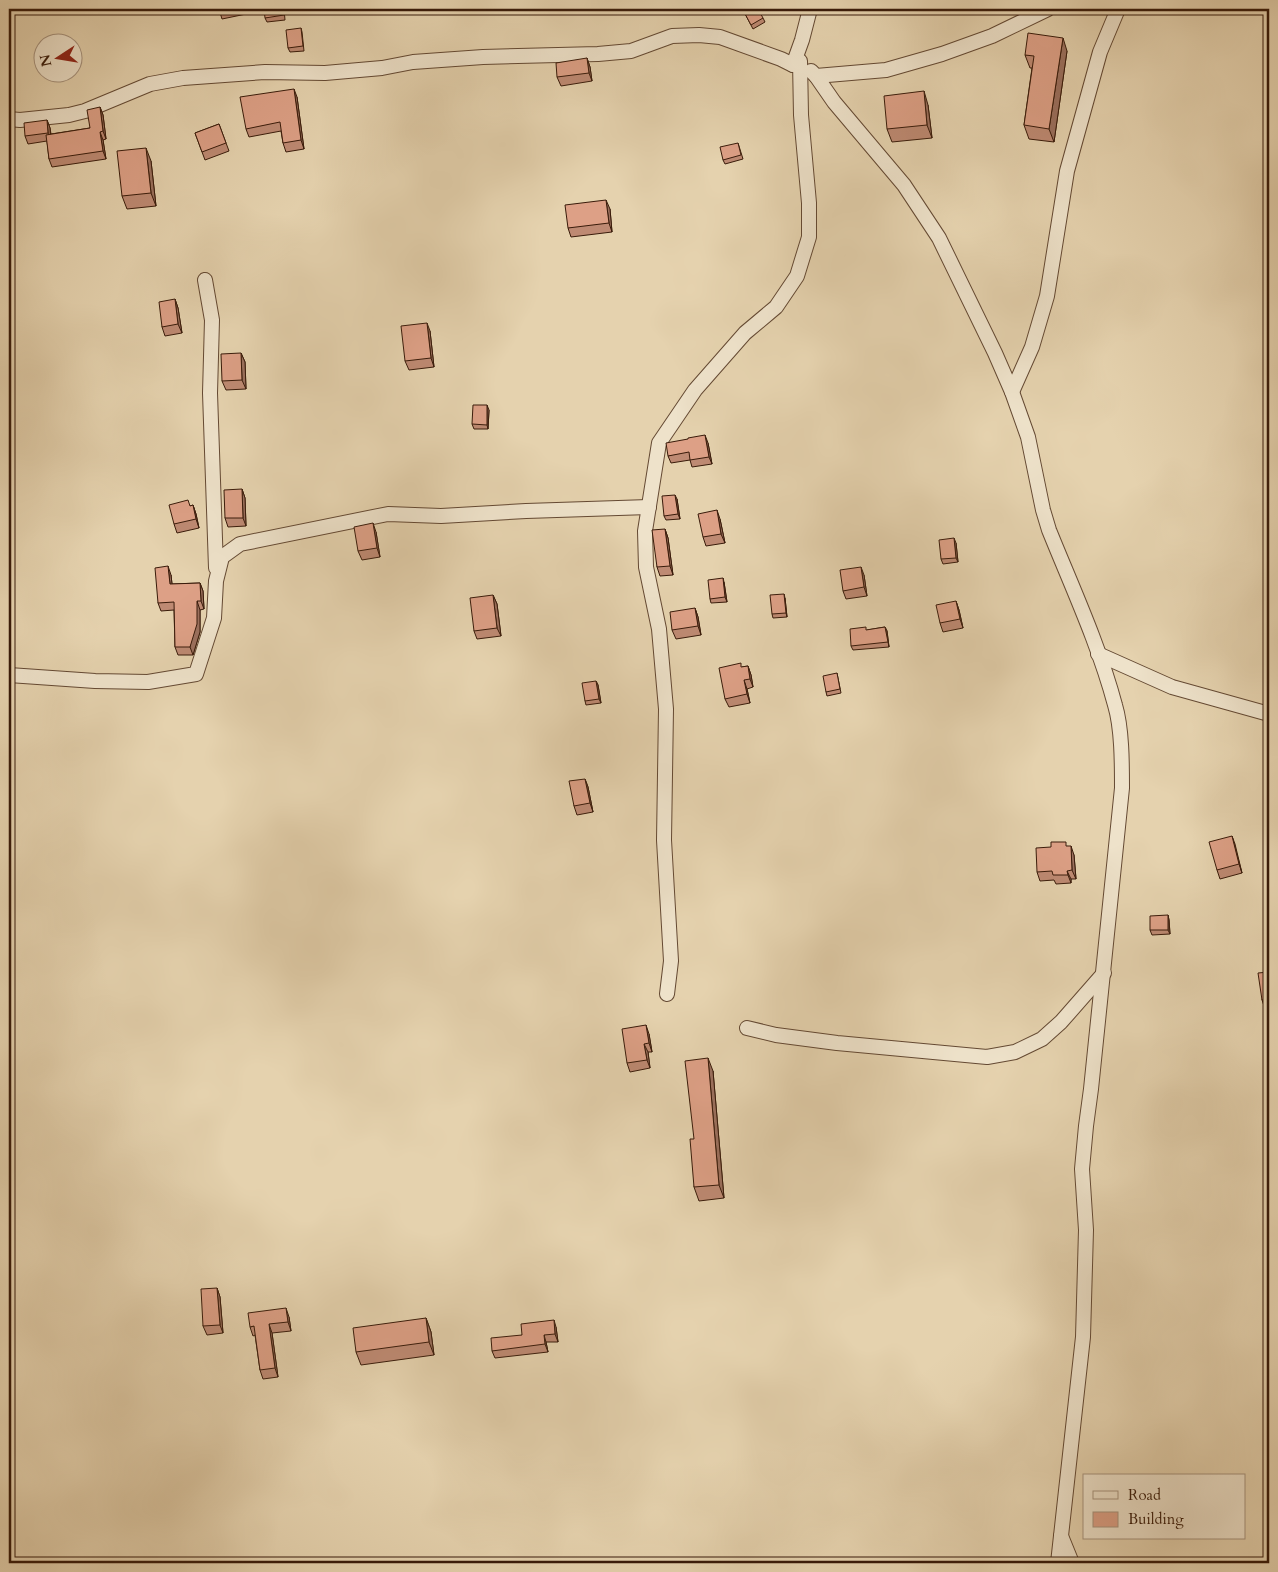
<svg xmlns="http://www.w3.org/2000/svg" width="1278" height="1572" viewBox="0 0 1278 1572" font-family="Cardo,serif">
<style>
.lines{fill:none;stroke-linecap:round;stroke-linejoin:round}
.street-casing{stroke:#644933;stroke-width:16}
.street{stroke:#eee2ca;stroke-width:14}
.wall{fill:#be8a73;stroke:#391b0a}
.shaded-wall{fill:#9b705e;stroke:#391b0a}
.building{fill:#dda086;stroke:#391b0a}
</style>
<rect width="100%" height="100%" fill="#e5d2ae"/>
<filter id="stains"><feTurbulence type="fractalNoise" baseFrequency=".004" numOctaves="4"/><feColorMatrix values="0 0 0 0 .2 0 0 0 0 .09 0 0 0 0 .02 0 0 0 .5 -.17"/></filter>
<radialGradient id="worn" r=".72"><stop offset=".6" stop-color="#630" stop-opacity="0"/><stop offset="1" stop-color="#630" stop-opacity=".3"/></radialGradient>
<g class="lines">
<defs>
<g id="street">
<polyline points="793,65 802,40 810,9"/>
<polyline points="811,71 816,76 886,70 942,54 992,36 1048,9"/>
<path d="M816 76 834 102 904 185 939 238 995 353 1012 392 1028 437 1043 510 1049 530C1072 587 1099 645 1115 705 1122 728 1122 764 1122 788L1091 1089 1086 1126 1082 1169 1086 1230 1083 1337 1058 1563"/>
<polyline points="9,119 20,120 69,115 85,111 150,84 183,78 265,72 325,73 382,68 413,62 483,57 598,54 631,51 672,36 699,35 720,37 781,59 793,65"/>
<polyline points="205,280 212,320 210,393 216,568"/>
<polyline points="1012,392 1032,347 1047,296 1067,171 1100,52 1118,9"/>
<polyline points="1098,654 1172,687 1269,714"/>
<polyline points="9,675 95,681 148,682 196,674 214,618 216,581 222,557 240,544 388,514 441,516 526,511 649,507"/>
<polyline points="667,994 671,961 664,840 666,709 659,629 646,567 645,531 659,443 695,390 745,333 776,307 797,276 809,237 809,203 801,115 800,61"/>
<polyline points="747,1028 776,1035 837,1043 987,1057 1015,1052 1042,1039 1061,1022 1104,973"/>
<polyline points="1061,1536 1072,1563"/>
</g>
</defs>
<!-- street casing -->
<use href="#street" class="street-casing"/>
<!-- street -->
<use href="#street" class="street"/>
</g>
<!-- wall -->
<g class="wall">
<polygon points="219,9 250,9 251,13 222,19"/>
<polygon points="284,9 285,20 267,22 265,18"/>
<polygon points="743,10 763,18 765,22 753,29"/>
<polygon points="301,28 302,32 304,51 290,52 288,48"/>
<polygon points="1067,51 1054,142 1029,139 1024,125 1032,68 1030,68 1025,55"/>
<polygon points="587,58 590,67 592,81 561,86 557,77"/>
<polygon points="297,97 304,149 286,152 283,143 281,131 249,137 246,129"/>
<polygon points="928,105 932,138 892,142 887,129"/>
<polygon points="100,107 103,115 106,139 103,140 106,159 52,167 49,159 47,141 28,144 25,136 47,120 50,128 51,134 90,128"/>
<polygon points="219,124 229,151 205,160 195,133"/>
<polygon points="738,143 743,159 725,164 723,160"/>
<polygon points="151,161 156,206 127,209 122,196"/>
<polygon points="610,209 612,232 571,237 568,228"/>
<polygon points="175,299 178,308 182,333 165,336 162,327"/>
<polygon points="430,331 434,367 409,370 405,361"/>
<polygon points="241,353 245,362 246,389 226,390 222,381"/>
<polygon points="489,410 488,429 474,429 472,424"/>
<polygon points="708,443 712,464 692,467 690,460 671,463 668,456"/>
<polygon points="242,489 245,498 246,526 228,527 225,518"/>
<polygon points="677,499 680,519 666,520 664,516"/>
<polygon points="193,505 196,514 199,528 177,533 174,524 190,506"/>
<polygon points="720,519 725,543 706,546 703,537"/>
<polygon points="665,529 668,538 673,575 660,576 657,567"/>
<polygon points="376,532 380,557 362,560 358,551"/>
<polygon points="956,543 958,562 943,564 941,559"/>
<polygon points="171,575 172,584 200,583 203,591 204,609 200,610 200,632 193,655 178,655 175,647 174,610 161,611 158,603"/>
<polygon points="864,575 867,596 846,599 843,591"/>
<polygon points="724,582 727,602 711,603 710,599"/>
<polygon points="493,595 497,604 501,636 477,639 474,631"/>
<polygon points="785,598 787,617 773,618 772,614"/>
<polygon points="956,601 959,610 963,628 943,632 940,623"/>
<polygon points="695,608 698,617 701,635 676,639 672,630"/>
<polygon points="885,627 887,631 889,647 853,650 851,646 867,630"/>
<polygon points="748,666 751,675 753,687 747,689 750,703 729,707 725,699 742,667"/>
<polygon points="837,673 841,693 827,696 826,692"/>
<polygon points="596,681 598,685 601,703 586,705 585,701"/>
<polygon points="585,779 588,787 593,812 577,815 574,806"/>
<polygon points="1232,836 1242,873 1220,879 1217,870"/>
<polygon points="1068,846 1074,855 1076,879 1071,879 1071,883 1056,884 1054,880 1040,881 1037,872"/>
<polygon points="1168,915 1169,920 1170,934 1152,935 1150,930"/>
<polygon points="1269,972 1269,1009 1265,1009 1262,1000"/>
<polygon points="649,1034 652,1052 648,1052 650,1068 630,1072 627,1063"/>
<polygon points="713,1071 724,1198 699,1201 694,1187"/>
<polygon points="217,1288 220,1297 223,1333 207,1335 203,1326"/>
<polygon points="289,1317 291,1331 272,1333 278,1377 263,1379 260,1370 255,1335 253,1336 250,1327"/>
<polygon points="426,1318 431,1332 434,1355 361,1365 356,1352"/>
<polygon points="556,1327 558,1342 546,1342 548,1352 495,1358 492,1351 522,1335"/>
</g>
<!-- shaded-wall -->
<g class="shaded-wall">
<polygon points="1063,38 1067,51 1054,142 1049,129"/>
<polygon points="587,58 590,67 592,81 589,73"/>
<polygon points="294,89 297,97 304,149 301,140"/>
<polygon points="924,91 928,105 932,138 927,125"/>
<polygon points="100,107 103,115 106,139 103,131"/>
<polygon points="47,120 50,128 51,140 48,133"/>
<polygon points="100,132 103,140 106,159 103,151"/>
<polygon points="146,148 151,161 156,206 151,193"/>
<polygon points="606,200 610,209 612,232 609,223"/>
<polygon points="175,299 178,308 182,333 178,324"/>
<polygon points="427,323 430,331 434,367 431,358"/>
<polygon points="241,353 245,362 246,389 242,380"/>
<polygon points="487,405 489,410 488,429 487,425"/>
<polygon points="705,435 708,443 712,464 709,457"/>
<polygon points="242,489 245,498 246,526 243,518"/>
<polygon points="675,495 677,499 680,519 678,514"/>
<polygon points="193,505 196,514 199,528 196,519"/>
<polygon points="717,510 720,519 725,543 721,534"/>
<polygon points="373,523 376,532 380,557 377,548"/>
<polygon points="665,529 668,538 673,575 670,566"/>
<polygon points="954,538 956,543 958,562 956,558"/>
<polygon points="168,566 171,575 173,593 170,584"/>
<polygon points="861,567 864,575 867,596 864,587"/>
<polygon points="723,578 724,582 727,602 725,597"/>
<polygon points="200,583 203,591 204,609 201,601"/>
<polygon points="784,594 785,598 787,617 786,613"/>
<polygon points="493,595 497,604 501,636 497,628"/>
<polygon points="197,601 200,610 200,632 193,655 190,647"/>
<polygon points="956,601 959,610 963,628 960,619"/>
<polygon points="695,608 698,617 701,635 698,626"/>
<polygon points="885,627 887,631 889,647"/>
<polygon points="748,666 751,675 753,687 750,679"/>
<polygon points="744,680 747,689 750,703 747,694"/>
<polygon points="596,681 598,685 601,703 599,699"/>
<polygon points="585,779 588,787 593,812 590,803"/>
<polygon points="1232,836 1235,844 1242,873 1239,864"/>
<polygon points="1071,846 1074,855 1076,879 1072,870"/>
<polygon points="1067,871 1071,879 1071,883 1068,875"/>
<polygon points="1168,915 1169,920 1170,934 1168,930"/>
<polygon points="646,1025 649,1034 652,1052 649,1043"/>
<polygon points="644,1044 648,1052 650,1068 647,1060"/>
<polygon points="708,1058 713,1071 724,1198 719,1185"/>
<polygon points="217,1288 220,1297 223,1333 220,1325"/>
<polygon points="286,1308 289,1317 291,1331 288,1322"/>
<polygon points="426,1318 431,1332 434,1355 429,1342"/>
<polygon points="554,1320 556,1327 558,1342 555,1334"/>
<polygon points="269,1324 272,1333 278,1377 275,1368"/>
<polygon points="544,1335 546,1342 548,1352 545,1344"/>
</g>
<!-- building -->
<g class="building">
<polygon points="264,9 283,9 284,15 265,18"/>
<polygon points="745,9 758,9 763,18 751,25 743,10"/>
<polygon points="301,28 303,46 288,48 286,30"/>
<polygon points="1028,33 1063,38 1049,129 1024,125 1034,56 1025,55"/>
<polygon points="587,58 589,73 557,77 556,63"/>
<polygon points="294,89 301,140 283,143 280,122 246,129 240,97"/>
<polygon points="924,91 927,125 887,129 884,96"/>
<polygon points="100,107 103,131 100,132 103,151 49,159 46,135 90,128 87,110"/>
<polygon points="47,120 48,133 25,136 24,123"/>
<polygon points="219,124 226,143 202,152 195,133"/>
<polygon points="738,143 741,155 723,160 720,147"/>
<polygon points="146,148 151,193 122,196 117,151"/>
<polygon points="606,200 609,223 568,228 565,205"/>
<polygon points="175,299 178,324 162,327 159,302"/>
<polygon points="427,323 431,358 405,361 401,326"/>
<polygon points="241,353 242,380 222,381 221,354"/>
<polygon points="473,405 487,405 487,425 472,424"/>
<polygon points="705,435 709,457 690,460 689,452 668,456 666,443 688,439 688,438"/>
<polygon points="242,489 243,518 225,518 224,490"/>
<polygon points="675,495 678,514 664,516 662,496"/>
<polygon points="188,500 190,506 193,505 196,519 174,524 169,505"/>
<polygon points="717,510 721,534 703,537 698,514"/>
<polygon points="373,523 377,548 358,551 354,527"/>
<polygon points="665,529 670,566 657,567 652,530"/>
<polygon points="954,538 956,558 941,559 939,540"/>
<polygon points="168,566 170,584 200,583 201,601 197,601 197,624 190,647 175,647 174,602 158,603 155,568"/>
<polygon points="861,567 864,587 843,591 840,570"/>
<polygon points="723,578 725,597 710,599 708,580"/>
<polygon points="784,594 786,613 772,614 770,595"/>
<polygon points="493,595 497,628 474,631 470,598"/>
<polygon points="956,601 960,619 940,623 936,605"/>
<polygon points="695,608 698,626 672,630 670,612"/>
<polygon points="866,627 866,630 885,627 888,642 851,646 850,629"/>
<polygon points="741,663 741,667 748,666 750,679 744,680 747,694 725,699 719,668"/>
<polygon points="837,673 840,689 826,692 823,676"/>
<polygon points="596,681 599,699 585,701 582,683"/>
<polygon points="585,779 590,803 574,806 569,781"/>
<polygon points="1232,836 1239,864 1217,870 1209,842"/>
<polygon points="1051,842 1066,842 1066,846 1071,846 1072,870 1067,871 1068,875 1053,875 1052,871 1037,872 1036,848 1051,847"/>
<polygon points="1168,915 1168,930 1150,930 1150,916"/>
<polygon points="1269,972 1269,999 1262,1000 1258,973"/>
<polygon points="646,1025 649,1043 644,1044 647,1060 627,1063 622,1029"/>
<polygon points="708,1058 719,1185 694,1187 690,1139 694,1139 685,1061"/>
<polygon points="217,1288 220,1325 203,1326 201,1289"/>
<polygon points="286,1308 288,1322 269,1324 275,1368 260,1370 254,1326 250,1327 248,1313"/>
<polygon points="426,1318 429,1342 356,1352 353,1328"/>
<polygon points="554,1320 555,1334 544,1335 545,1344 492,1351 491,1338 522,1335 521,1324"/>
</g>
<!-- margin -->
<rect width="1278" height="1572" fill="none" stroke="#e5d2ae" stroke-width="30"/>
<rect x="10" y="10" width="1258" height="1552" fill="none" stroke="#391b0a" stroke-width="2.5"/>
<rect x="15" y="15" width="1248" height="1542" fill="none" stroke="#391b0a"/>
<!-- legend -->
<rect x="1083" y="1474" width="162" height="65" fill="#eee2ca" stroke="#a6927d"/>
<rect x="1093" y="1491" width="25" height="8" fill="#eee2ca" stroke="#a6927d"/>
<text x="1128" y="1500" font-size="15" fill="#391b0a">Road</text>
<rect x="1093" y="1512" width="25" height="15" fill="#dda086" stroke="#a6927d"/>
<text x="1128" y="1524" font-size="15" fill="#391b0a">Building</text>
<!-- north arrow -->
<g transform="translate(58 58) rotate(258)"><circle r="24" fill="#eee2ca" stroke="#a6927d"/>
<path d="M0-4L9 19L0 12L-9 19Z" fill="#8f2418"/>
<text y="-8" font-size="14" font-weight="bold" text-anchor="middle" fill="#391b0a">N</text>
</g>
<rect width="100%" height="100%" filter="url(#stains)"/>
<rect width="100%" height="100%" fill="url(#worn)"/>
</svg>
